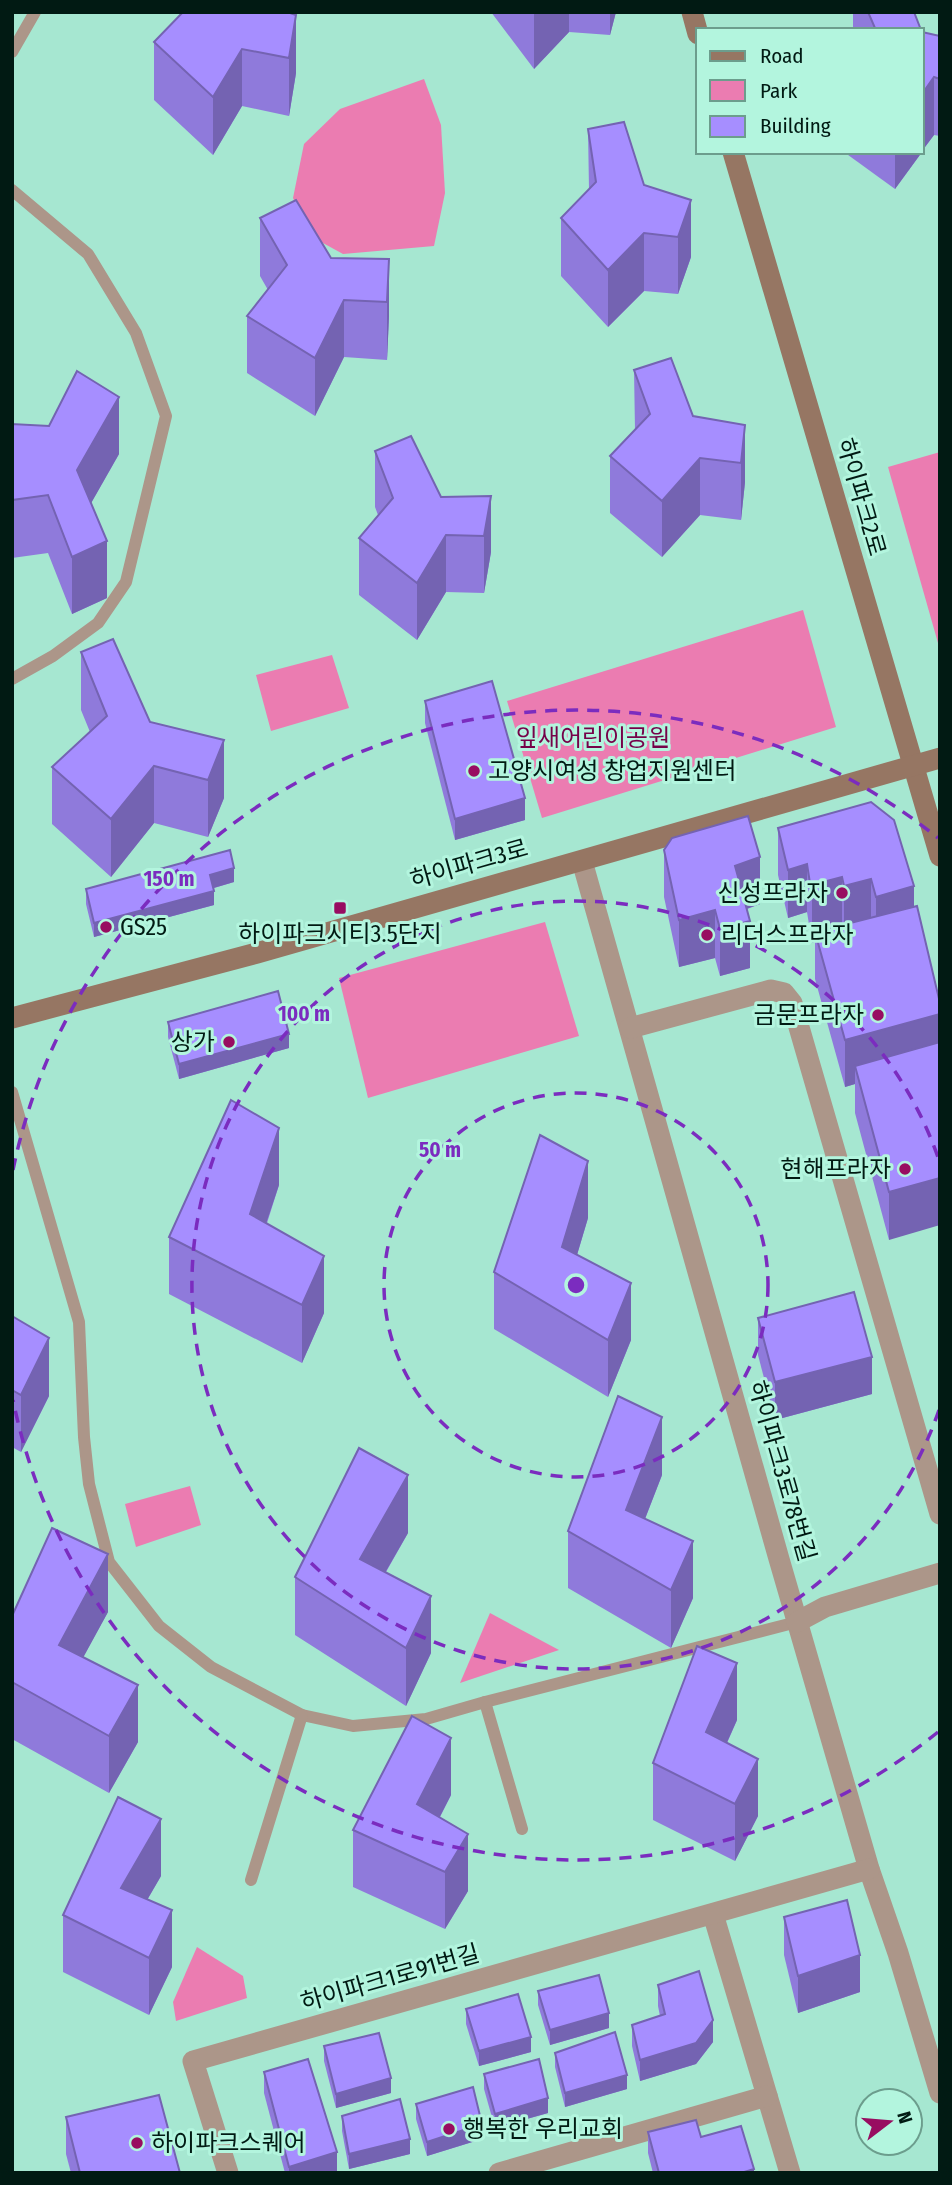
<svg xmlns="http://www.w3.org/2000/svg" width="952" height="2185" viewBox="0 0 952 2185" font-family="'Fira Sans Condensed','Noto Sans KR',sans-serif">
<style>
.green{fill:#eb7cb1}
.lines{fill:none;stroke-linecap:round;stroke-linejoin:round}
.lane{stroke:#ac9689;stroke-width:12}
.street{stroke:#ac9689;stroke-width:21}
.secondary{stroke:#967663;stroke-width:21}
.wall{fill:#8f7adb;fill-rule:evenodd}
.shaded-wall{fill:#7463b2}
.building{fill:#a68eff;stroke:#7463b2;stroke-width:2}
.ring{fill:none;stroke:#7b2cbf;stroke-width:3.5;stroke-dasharray:12 9}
.poi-dot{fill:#980d61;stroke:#b3f5de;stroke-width:2.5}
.labels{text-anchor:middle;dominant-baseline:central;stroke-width:6;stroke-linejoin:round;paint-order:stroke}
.street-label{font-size:24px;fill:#011a13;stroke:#b3f5de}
.park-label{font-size:24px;fill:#760249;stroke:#b3f5de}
.poi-label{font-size:24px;fill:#011a13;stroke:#b3f5de;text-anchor:start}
.centre{fill:#7b2cbf;stroke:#b3f5de;stroke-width:3.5}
.ring-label{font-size:21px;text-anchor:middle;font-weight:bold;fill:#7b2cbf;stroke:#b3f5de;stroke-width:6;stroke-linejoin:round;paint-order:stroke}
</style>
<rect width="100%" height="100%" fill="#a6e7d1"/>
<!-- green -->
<g class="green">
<polygon points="424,79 441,125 445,193 434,246 343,254 312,237 293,198 304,144 340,109"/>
<polygon points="940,452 940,650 888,467"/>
<polygon points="803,610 836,727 542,818 507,701"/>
<polygon points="332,655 349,708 271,731 256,675"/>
<polygon points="545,922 579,1036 368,1098 339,978"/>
<polygon points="190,1486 201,1525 136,1547 125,1504"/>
<polygon points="490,1613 559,1650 460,1683"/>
<polygon points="197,1947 243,1976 247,1998 176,2021 173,2002"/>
</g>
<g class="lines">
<!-- lane -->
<g class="lane">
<polyline points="12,52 35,12"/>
<polyline points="12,190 88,254 136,333 166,416 126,582 98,623 53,656 12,679"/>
<polyline points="12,1092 79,1322 84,1437 89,1484 109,1562 159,1626 211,1667 302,1715 353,1726 426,1719 485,1702 797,1622"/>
<polyline points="485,1702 522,1829"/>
<polyline points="251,1880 302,1715"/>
</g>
<!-- street -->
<g class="street">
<polyline points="582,861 779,1559 869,1869 898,1953 940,2093"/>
<polyline points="630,1028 771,990 784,993 792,1003 940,1514"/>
<polyline points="797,1622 825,1607 940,1573"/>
<polyline points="713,1914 790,2173"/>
<polyline points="228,2173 193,2061 869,1869"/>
<polyline points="499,2173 767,2096"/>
</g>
<!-- secondary -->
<g class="secondary">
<polyline points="692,12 698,34"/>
<polyline points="733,152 940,856"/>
<polyline points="12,1018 257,953 940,758"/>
</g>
</g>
<!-- wall -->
<g class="wall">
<polygon points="179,12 287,12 296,73 289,116 242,106 213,155 154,100 154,42 180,15"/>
<polygon points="491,12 616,12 610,35 569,32 534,69"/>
<polygon points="853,12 914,12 921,30 853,30"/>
<polygon points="940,36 940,136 934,135 922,151"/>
<polygon points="588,129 644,185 691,257 678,294 644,291 608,327 561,276 561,218 589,190"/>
<polygon points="844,152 922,152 895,189"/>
<polygon points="260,218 331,258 389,259 389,316 387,360 344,357 315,416 247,373 247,316 268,290 260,276"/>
<polygon points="634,370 693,416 745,425 745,482 741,520 700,515 662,557 610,513 610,456 635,430"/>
<polygon points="12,424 119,454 91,503 107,598 72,614 48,553 12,558"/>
<polygon points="375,451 441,497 491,496 491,552 484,593 446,592 417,640 359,595 359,538 378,515 375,507"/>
<polygon points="81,652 150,722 224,740 224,798 208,837 154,823 111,877 52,824 52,767 90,732 81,710"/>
<polygon points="425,701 525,820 455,840 425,723"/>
<path d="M894 820 889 1240 855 1113V1084L845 1087 815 979V942L812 943 807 912 788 918 778 875V828ZM842 924 843 925 825 929Z"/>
<polygon points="664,850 760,904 747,909 750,968 720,976 715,958 679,967 664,897"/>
<polygon points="234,882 214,888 214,905 94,937 86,904 86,889"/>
<polygon points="168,1022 289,1048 179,1079 168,1037"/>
<polygon points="279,1185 267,1223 324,1313 302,1363 169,1294 169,1237"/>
<polygon points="588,1218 577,1255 631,1340 608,1397 494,1329 494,1272"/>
<polygon points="12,1316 49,1396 21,1452 12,1447"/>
<polygon points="758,1318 872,1394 775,1420 758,1355"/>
<polygon points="662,1475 645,1519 693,1598 671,1648 568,1588 568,1531"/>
<polygon points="408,1533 386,1572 431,1653 406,1706 295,1635 295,1577"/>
<polygon points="108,1612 83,1657 138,1742 109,1793 12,1739 12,1616"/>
<polygon points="737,1720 727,1743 758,1816 735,1861 653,1820 653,1763"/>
<polygon points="451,1795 440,1817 468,1891 445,1929 353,1887 353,1830"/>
<polygon points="161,1876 147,1900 172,1967 149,2015 63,1972 63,1915"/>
<polygon points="784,1917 860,1992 798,2013 784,1955"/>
<polygon points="658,1985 713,2042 696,2064 640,2081 632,2046 632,2025 660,2016 658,2006"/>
<polygon points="538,1991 609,2028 550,2045 538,2005"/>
<polygon points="466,2009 531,2052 479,2066 466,2024"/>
<polygon points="324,2046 391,2093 336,2108 324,2061"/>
<polygon points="555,2053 627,2089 565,2107 555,2067"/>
<polygon points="264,2072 337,2173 285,2173 264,2093"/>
<polygon points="484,2074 548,2113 495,2128 484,2089"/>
<polygon points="416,2104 482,2139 427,2156 416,2119"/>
<polygon points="342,2116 410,2154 349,2169 342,2131"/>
<polygon points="66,2117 180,2173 71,2173 66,2154"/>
<polygon points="648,2132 701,2137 754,2173 653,2173 648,2153"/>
</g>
<!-- shaded-wall -->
<g class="shaded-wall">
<polygon points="534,12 569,12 569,32 534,69"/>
<polygon points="610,12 616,12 610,35"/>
<polygon points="296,15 296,73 289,116 289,58"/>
<polygon points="242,49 242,106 213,155 213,97"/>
<polygon points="934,77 934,135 922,151 922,94"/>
<polygon points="895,152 922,152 895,189"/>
<polygon points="691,200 691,257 678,294 678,237"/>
<polygon points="644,233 644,291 608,327 608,270"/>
<polygon points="389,259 389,316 387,360 387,302"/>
<polygon points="344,300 344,357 315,416 315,358"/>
<polygon points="119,397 119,454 77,528 77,470"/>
<polygon points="745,425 745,482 741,520 741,463"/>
<polygon points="700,458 700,515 662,557 662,501"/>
<polygon points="491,496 491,552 484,593 484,536"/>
<polygon points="446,535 446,592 417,640 417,583"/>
<polygon points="107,541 107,598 72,614 72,557"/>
<polygon points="224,740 224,798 208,837 208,780"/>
<polygon points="154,766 154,823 111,877 111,819"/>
<polygon points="525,798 525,820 455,840 455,819"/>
<polygon points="760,857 760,904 735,913 735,866"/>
<polygon points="807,864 807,912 788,918 788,870"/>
<polygon points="234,868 234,882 210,889 210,875"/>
<polygon points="842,877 842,924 825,929 825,939 815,932 815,942 812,943 812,896 823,882"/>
<polygon points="871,879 871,927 844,933 844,886"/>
<polygon points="914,886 914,934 876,944 876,897"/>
<polygon points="214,891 214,905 94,937 94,923"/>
<polygon points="715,910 715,958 679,967 679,920"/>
<polygon points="750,921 750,968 720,976 720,929"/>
<polygon points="940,1014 940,1061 855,1066 855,1084 845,1087 845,1040"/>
<polygon points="289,1034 289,1048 179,1079 179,1064"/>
<polygon points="279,1128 279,1185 250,1271 250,1214"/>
<polygon points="588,1161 588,1218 562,1305 562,1247"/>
<polygon points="940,1178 940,1225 889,1240 889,1192"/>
<polygon points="324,1256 324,1313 302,1363 302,1305"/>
<polygon points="631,1283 631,1340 608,1397 608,1340"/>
<polygon points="49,1338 49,1396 21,1452 21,1395"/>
<polygon points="872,1357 872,1394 775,1420 775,1382"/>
<polygon points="662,1417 662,1475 627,1565 626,1510"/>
<polygon points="408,1475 408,1533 360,1616 360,1559"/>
<polygon points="693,1541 693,1598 671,1648 671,1590"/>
<polygon points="108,1554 108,1612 59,1702 59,1645"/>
<polygon points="431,1596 431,1653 406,1706 406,1648"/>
<polygon points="737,1663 737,1720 706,1789 706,1732"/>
<polygon points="138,1685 138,1742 109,1793 109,1736"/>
<polygon points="451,1738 451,1795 417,1861 417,1804"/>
<polygon points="758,1759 758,1816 735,1861 735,1804"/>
<polygon points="161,1819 161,1876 121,1945 121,1888"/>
<polygon points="468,1834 468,1891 445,1929 445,1872"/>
<polygon points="172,1910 172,1967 149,2015 149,1958"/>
<polygon points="860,1955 860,1992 798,2013 798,1976"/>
<polygon points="609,2013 609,2028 550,2045 550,2030"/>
<polygon points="713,2020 713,2042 696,2064 640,2081 640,2060"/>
<polygon points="531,2037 531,2052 479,2066 479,2051"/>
<polygon points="627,2075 627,2089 565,2107 565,2093"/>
<polygon points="391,2078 391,2093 336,2108 336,2094"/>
<polygon points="548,2098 548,2113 495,2128 495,2114"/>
<polygon points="482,2124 482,2139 427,2156 427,2142"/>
<polygon points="410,2139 410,2154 349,2169 349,2154"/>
<polygon points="337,2152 337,2173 289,2173 289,2167"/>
<polygon points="754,2169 754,2173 741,2173"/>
</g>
<!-- building -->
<g class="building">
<polygon points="183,12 287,12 296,15 289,58 242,49 213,97 154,42"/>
<polygon points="868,12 914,12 921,30 873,30 875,28"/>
<polygon points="922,32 940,36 940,79 934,77 922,94"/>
<polygon points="624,122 644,185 691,200 678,237 644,233 608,270 561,218 596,182 588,129"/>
<polygon points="296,200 331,258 389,259 387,302 344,300 315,358 247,316 287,265 260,218"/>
<polygon points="671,358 693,416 745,425 741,463 700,458 662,501 610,456 650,414 634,370"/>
<polygon points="77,371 119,397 77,470 107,541 72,557 48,495 12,500 12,424 49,426"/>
<polygon points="411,436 441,497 491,496 484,536 446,535 417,583 359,538 393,498 375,451"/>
<polygon points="113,639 150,722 224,740 208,780 154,766 111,819 52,767 107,716 81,652"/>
<polygon points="492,681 525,798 455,819 425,701"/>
<polygon points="871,802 894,820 914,886 876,897 871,879 844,886 842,877 823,882 825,892 812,896 807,864 788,870 778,828"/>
<polygon points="748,816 760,857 735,866 750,921 720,929 715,910 679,920 664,850 672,838"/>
<polygon points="230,850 234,868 210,875 214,891 94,923 86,889"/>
<polygon points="917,906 940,1003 940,1014 845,1040 815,932"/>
<polygon points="278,991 289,1034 179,1064 168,1022"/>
<polygon points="940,1042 940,1178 889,1192 855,1066"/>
<polygon points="231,1100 279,1128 250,1214 324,1256 302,1305 169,1237"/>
<polygon points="540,1135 588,1161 562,1247 631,1283 608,1340 494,1272"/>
<polygon points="854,1292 872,1357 775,1382 758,1318"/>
<polygon points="12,1316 49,1338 21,1395 12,1390"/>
<polygon points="618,1396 662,1417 626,1510 693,1541 671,1590 568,1531"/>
<polygon points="359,1448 408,1475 360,1559 431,1596 406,1648 295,1577"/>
<polygon points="52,1528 108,1554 59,1645 138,1685 109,1736 12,1682 12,1616"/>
<polygon points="697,1646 737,1663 706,1732 758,1759 735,1804 653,1763"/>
<polygon points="412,1716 451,1738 417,1804 468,1834 445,1872 353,1830"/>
<polygon points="118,1797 161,1819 121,1888 172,1910 149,1958 63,1915"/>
<polygon points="847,1900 860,1955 798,1976 784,1917"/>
<polygon points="699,1971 713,2020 696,2043 640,2060 632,2025 665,2014 658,1985"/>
<polygon points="599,1975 609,2013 550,2030 538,1991"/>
<polygon points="518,1994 531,2037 479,2051 466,2009"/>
<polygon points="615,2032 627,2075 565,2093 555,2053"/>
<polygon points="379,2033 391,2078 336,2094 324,2046"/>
<polygon points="308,2059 337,2152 289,2167 264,2072"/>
<polygon points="539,2059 548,2098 495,2114 484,2074"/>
<polygon points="473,2087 482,2124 427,2142 416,2104"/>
<polygon points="159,2095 180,2173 80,2173 66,2117"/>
<polygon points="400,2099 410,2139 349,2154 342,2116"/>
<polygon points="696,2120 701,2137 741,2126 754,2169 741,2173 659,2173 648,2132"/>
</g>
<!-- distance rings -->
<g class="ring">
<circle cx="576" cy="1285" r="192"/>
<path d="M939 1410A384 384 0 1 1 939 1160"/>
<path d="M938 1732A575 575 0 0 1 13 1400M13 1170A575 575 0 0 1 938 838"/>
</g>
<!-- markers -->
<g class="poi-dot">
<circle cx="474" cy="771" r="7"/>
<circle cx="842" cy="893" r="7"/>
<rect x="333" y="901" width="14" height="14" rx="3.5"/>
<circle cx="106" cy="927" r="7"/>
<circle cx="707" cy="935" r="7"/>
<circle cx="878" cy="1015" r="7"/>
<circle cx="229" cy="1042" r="7"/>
<circle cx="905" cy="1169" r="7"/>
<circle cx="449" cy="2129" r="7"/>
<circle cx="137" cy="2143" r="7"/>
</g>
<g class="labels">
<!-- street labels -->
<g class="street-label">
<text transform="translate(861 497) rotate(74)">하이파크2로</text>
<text transform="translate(469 864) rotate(-16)">하이파크3로</text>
<text transform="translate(782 1471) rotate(74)">하이파크3로78번길</text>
<text transform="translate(390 1978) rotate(-16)">하이파크1로91번길</text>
</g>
<!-- park labels -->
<g class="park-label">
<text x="593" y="738">잎새어린이공원</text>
</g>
<!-- poi labels -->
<g class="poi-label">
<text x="488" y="771">고양시여성 창업지원센터</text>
<text x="828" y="893" text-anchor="end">신성프라자</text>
<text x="120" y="927">GS25</text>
<text x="340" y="934" text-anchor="middle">하이파크시티3.5단지</text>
<text x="721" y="935">리더스프라자</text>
<text x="864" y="1015" text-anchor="end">금문프라자</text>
<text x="215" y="1042" text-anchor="end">상가</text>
<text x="891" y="1169" text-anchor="end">현해프라자</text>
<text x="463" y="2129">행복한 우리교회</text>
<text x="151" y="2143">하이파크스퀘어</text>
</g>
</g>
<circle cx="576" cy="1285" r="10" class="centre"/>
<g class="ring-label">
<text x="169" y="886">150 m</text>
<text x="304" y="1021">100 m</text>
<text x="440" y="1157">50 m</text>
</g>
<!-- border -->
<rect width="952" height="2185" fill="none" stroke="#011a13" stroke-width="28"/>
<!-- legend -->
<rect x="696" y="28" width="228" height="126" fill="#b3f5de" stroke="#6c9d8d" stroke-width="2"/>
<rect x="710" y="51" width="35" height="10" fill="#967663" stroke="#6c9d8d" stroke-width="2"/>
<text x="760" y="63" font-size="21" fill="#011a13">Road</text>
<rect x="710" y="80" width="35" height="21" fill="#eb7cb1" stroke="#6c9d8d" stroke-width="2"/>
<text x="760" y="98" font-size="21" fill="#011a13">Park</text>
<rect x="710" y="116" width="35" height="21" fill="#a68eff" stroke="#6c9d8d" stroke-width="2"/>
<text x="760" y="133" font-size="21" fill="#011a13">Building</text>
<!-- north arrow -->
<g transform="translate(889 2122) rotate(74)"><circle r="33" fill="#b3f5de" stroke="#6c9d8d" stroke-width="2"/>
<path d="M0-5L12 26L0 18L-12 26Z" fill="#980d61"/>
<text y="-10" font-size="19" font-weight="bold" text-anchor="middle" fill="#011a13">N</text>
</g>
</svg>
